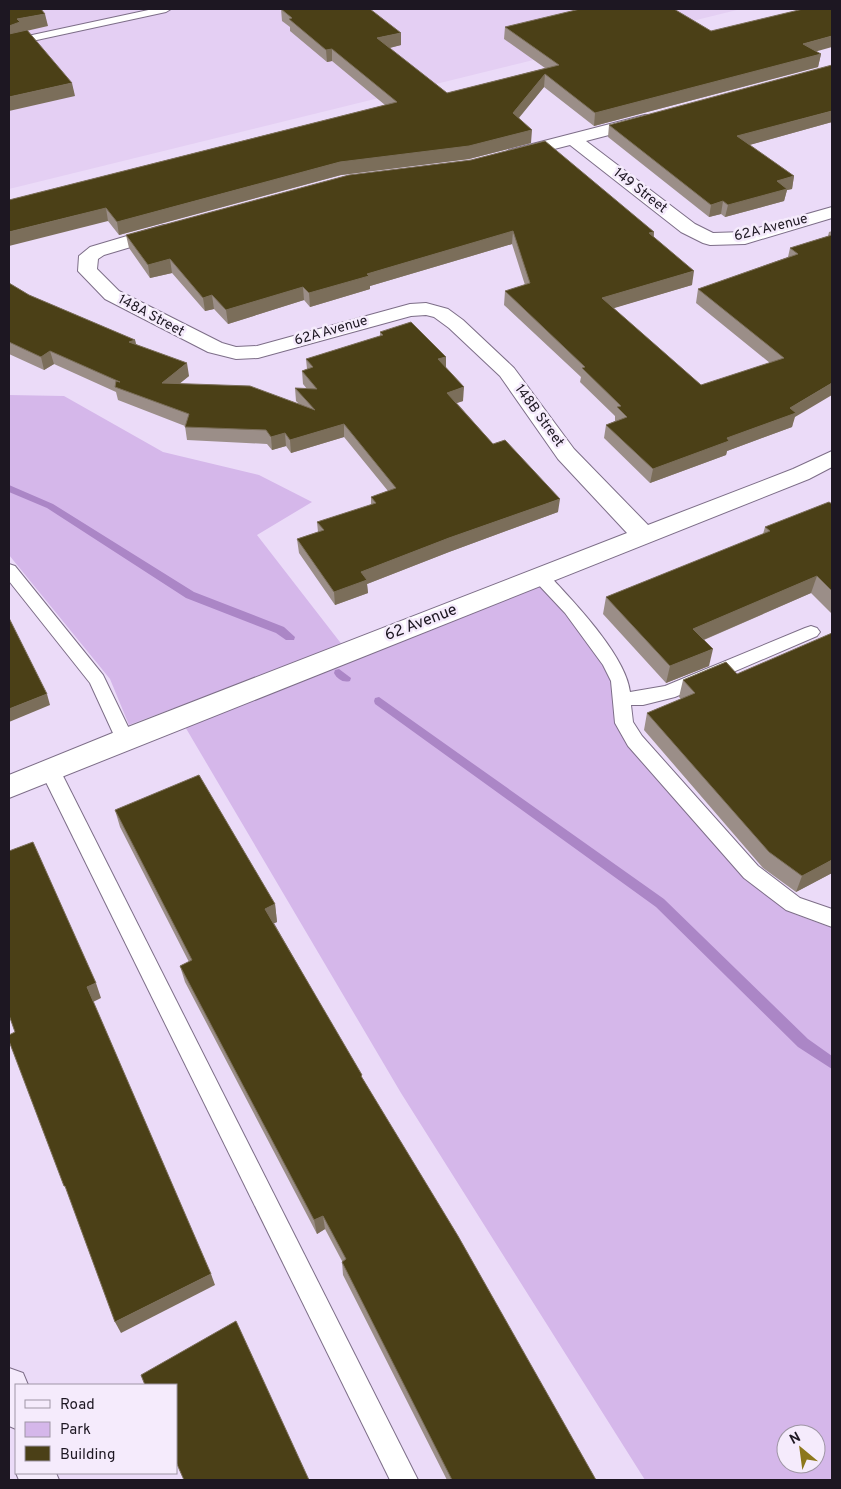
<svg xmlns="http://www.w3.org/2000/svg" width="841" height="1489" viewBox="0 0 841 1489" font-family="Overpass,sans-serif">
<style>
.built{fill:#e4cff3}
.green{fill:#d5b7ea;fill-rule:evenodd}
.lines{fill:none;stroke-linecap:round;stroke-linejoin:round}
.stream{fill:#ab86c6;fill-rule:evenodd}
.service-casing{stroke:#7d6e88;stroke-width:2}
.minor-casing{stroke:#7d6e88;stroke-width:2}
.secondary-casing{stroke:#7d6e88;stroke-width:2}
.service{fill:#fff;fill-rule:evenodd}
.minor{fill:#fff;fill-rule:evenodd}
.secondary{fill:#f5ebfc;fill-rule:evenodd}
.wall{fill:#9b8e88}
.shaded-wall{fill:#7b6e5a}
.building{fill:#4b4017;stroke:#7b6e5a}
.labels{text-anchor:middle;dominant-baseline:central;stroke-width:5;stroke-linejoin:round;paint-order:stroke}
.far-street-label{font-size:14px;fill:#1d1722;stroke:#f5ebfc}
.street-label{font-size:16px;fill:#1d1722;stroke:#f5ebfc}
</style>
<rect width="100%" height="100%" fill="#ebdbf8"/>
<!-- built -->
<polygon class="built" points="9,9 741,9 9,189"/>
<!-- green -->
<path class="green" d="M9 395 64 396 163 452 259 475 312 502 257 535 343 646 538 583 569 619 604 665 612 683 616 726 630 747 745 875 794 914 832 928V1480H645L401 1093 174 708 129 725 110 679 9 555ZM786 1434H816V1464H786Z"/>
<g class="lines">
<!-- stream -->
<g class="stream">
<polygon points="9,485 53,504 194,592 284,627 295,637 294,640 286,640 276,633 186,598 47,508 9,492"/>
<path d="M339 669 351 678 350 681C343 683 337 679 334 673L335 670Z"/>
<polygon points="379,697 664,899 808,1039 832,1056 832,1069 798,1047 656,907 375,704 374,701 375,698"/>
</g>
<defs>
<g id="service">
<polygon points="153,9 171,9 166,12 9,46 9,40"/>
<polygon points="9,564 15,566 103,675 134,739 132,744 125,746 118,744 90,683 9,581"/>
<path d="M540 570 546 572C571 599 626 655 630 692L665 686 805 628 811 626 817 628 820 632 817 636 675 697 643 705H631L633 722 642 736 758 866 800 898 832 909V927L786 910 744 878 628 746 615 723 611 681 603 665 565 613 534 580 532 576 534 572Z"/>
<polygon points="50,763 57,765 60,770 418,1480 390,1480 40,770 43,765"/>
</g>
<g id="minor">
<polygon points="645,115 651,116 653,120 651,124 586,141 695,224 713,233 744,232 832,207 832,218 745,244 710,245 703,243 681,232 570,145 515,159 509,158 506,154 509,150"/>
<polygon points="164,225 171,227 173,231 171,235 104,255 98,259 97,269 119,291 222,343 236,347 257,346 410,304 426,303 448,309 463,320 514,368 574,449 648,525 793,469 832,451 832,467 809,479 9,798 9,775 115,732 627,533 558,459 500,376 449,328 434,317 426,315 411,316 258,358 236,359 208,352 105,299 78,271 79,256 90,247"/>
</g>
<g id="secondary">
<polygon points="9,1368 23,1373 28,1385 16,1385 16,1429 9,1426"/>
<polygon points="16,1473 56,1473 59,1480 19,1480"/>
</g>
</defs>
<!-- service casing -->
<use href="#service" class="service-casing"/>
<!-- minor casing -->
<use href="#minor" class="minor-casing"/>
<!-- secondary casing -->
<use href="#secondary" class="secondary-casing"/>
<!-- service -->
<use href="#service" class="service"/>
<!-- minor -->
<use href="#minor" class="minor"/>
<!-- secondary -->
<use href="#secondary" class="secondary"/>
</g>
<!-- wall -->
<g class="wall">
<polygon points="281,9 401,45 389,48 447,93 545,68 504,39 505,27 711,31 816,52 821,54 818,67 594,126 544,87 519,118 531,143 469,159 341,175 119,235 108,221 9,200 385,105 332,61 327,62 290,31 290,27 282,21"/>
<polygon points="832,122 749,145 794,176 792,189 787,190 784,201 725,217 721,214 709,217 608,137 609,125"/>
<polygon points="349,175 654,232 654,237 692,285 613,308 701,385 770,363 696,303 698,289 788,257 790,248 828,236 829,232 832,231 792,427 727,451 726,455 650,483 604,438 606,425 615,421 615,416 580,382 581,377 504,305 505,291 525,285 512,244 370,286 370,289 310,307 304,300 228,324 214,309 205,311 172,273 150,278 129,248 126,235"/>
<polygon points="9,283 29,295 135,340 136,344 189,376 179,384 299,404 296,401 295,388 307,389 303,384 302,371 307,369 306,359 380,336 380,332 446,357 446,368 463,401 457,403 493,444 558,512 449,552 367,584 368,593 335,605 299,553 297,539 318,532 317,522 371,505 371,497 388,491 344,437 291,453 286,446 272,450 267,444 187,440 185,426 118,400 116,392 54,364 44,370 9,354"/>
<polygon points="832,504 832,614 811,593 704,640 709,666 666,683 603,614 606,597 763,534 765,527"/>
<polygon points="737,674 832,873 796,892 763,868 644,730 647,713 681,699 679,697 683,680"/>
<polygon points="115,810 275,904 277,922 274,923 363,1079 596,1480 447,1480 343,1275 342,1261 325,1229 317,1234 185,982 180,966 189,962 120,827"/>
</g>
<!-- shaded-wall -->
<g class="shaded-wall">
<polygon points="45,14 48,26 22,32 9,39 9,26 17,19"/>
<polygon points="401,33 401,45 378,51 377,38"/>
<polygon points="832,36 832,47 800,56 803,44"/>
<polygon points="332,49 332,61 327,62 326,50"/>
<polygon points="821,54 818,67 594,126 595,113"/>
<polygon points="545,74 544,87 512,126 513,113"/>
<polygon points="72,83 75,96 9,111 9,97"/>
<polygon points="832,111 832,122 735,149 737,136"/>
<polygon points="532,130 531,143 469,159 341,175 119,235 117,222 340,162"/>
<polygon points="794,176 792,189 787,190 784,201 725,217 728,205 777,181"/>
<polygon points="723,201 721,214 709,217 711,205"/>
<polygon points="106,208 108,221 9,246 9,232"/>
<polygon points="513,231 512,244 370,286 370,289 310,307 309,293 367,274"/>
<polygon points="654,232 652,245 649,233"/>
<polygon points="170,259 172,273 150,278 148,265"/>
<polygon points="694,271 692,285 601,312 602,298"/>
<polygon points="303,287 304,300 228,324 226,310"/>
<polygon points="212,295 214,309 205,311 203,298"/>
<polygon points="135,340 138,353 129,342"/>
<polygon points="50,351 54,364 44,370 41,357"/>
<polygon points="446,357 446,370 438,359"/>
<polygon points="187,363 189,376 164,396 162,383"/>
<polygon points="832,383 832,395 795,417 792,427 727,451 726,455 650,483 653,469 727,438 790,408"/>
<polygon points="464,387 463,401 447,406 447,393"/>
<polygon points="344,424 344,437 291,453 290,440"/>
<polygon points="285,433 286,446 272,450 271,437"/>
<polygon points="560,499 558,512 449,552 367,584 368,593 335,605 334,592 361,572 449,538"/>
<polygon points="817,576 811,593 689,646 693,629"/>
<polygon points="713,649 709,666 666,683 670,666"/>
<polygon points="47,694 50,705 9,722 9,709"/>
<polygon points="832,860 832,873 796,892 802,876"/>
<polygon points="275,904 277,922 268,926 265,909"/>
<polygon points="96,983 101,998 93,1002 87,987"/>
<polygon points="323,1216 325,1229 317,1234 314,1220"/>
<polygon points="211,1274 215,1285 121,1333 115,1322"/>
</g>
<!-- building -->
<g class="building">
<polygon points="9,9 41,9 45,14 17,19 20,22 9,26"/>
<polygon points="281,9 370,9 401,33 377,38 447,93 559,65 505,27 580,9 674,9 711,31 803,9 832,9 832,36 803,44 821,54 595,113 545,74 513,113 532,130 469,146 340,162 117,222 106,208 9,232 9,200 397,102 332,49 326,50 289,19 292,18"/>
<polygon points="27,30 72,83 9,97 9,34"/>
<polygon points="832,65 832,111 737,136 794,176 777,181 787,189 728,205 723,201 711,205 609,125"/>
<polygon points="545,141 654,232 649,233 694,271 602,298 701,385 784,358 698,289 798,254 790,248 832,235 832,383 790,408 796,413 727,438 729,441 653,469 606,425 627,417 617,407 621,406 582,368 585,367 505,291 530,283 513,231 367,274 369,276 309,293 303,287 226,310 212,295 203,298 170,259 148,265 126,235 349,175 471,160"/>
<polygon points="9,283 29,295 135,340 129,342 187,363 162,383 250,386 315,410 295,388 317,389 302,371 313,367 306,359 383,335 380,332 411,322 446,357 438,359 464,387 447,393 493,444 505,440 560,499 449,538 361,572 367,580 334,592 297,539 324,530 317,522 376,503 371,497 396,488 344,424 290,440 285,433 271,437 266,430 185,427 189,414 115,387 116,381 120,382 50,351 41,357 9,342"/>
<polygon points="829,502 832,504 832,591 817,576 693,629 713,649 670,666 606,597 770,531 765,527"/>
<polygon points="9,618 47,694 9,709"/>
<polygon points="832,633 832,860 802,876 769,852 647,713 695,693 683,680 726,662 737,674"/>
<polygon points="199,775 275,904 265,909 362,1075 361,1076 458,1236 596,1480 452,1480 342,1262 346,1259 323,1216 314,1220 180,966 192,960 115,810"/>
<polygon points="33,842 96,983 87,987 211,1274 115,1322 65,1186 64,1186 9,1041 9,1035 15,1032 9,1015 9,851"/>
<polygon points="236,1321 309,1480 184,1480 176,1462 176,1385 145,1385 141,1375"/>
</g>
<g class="labels">
<!-- far-street labels -->
<g class="far-street-label">
<text transform="translate(640 191) rotate(38)">149 Street</text>
<text transform="translate(771 228) rotate(-14)">62A Avenue</text>
<text transform="translate(151 316) rotate(28)">148A Street</text>
<text transform="translate(331 331) rotate(-16)">62A Avenue</text>
<text transform="translate(539 416) rotate(54)">148B Street</text>
</g>
<!-- street labels -->
<g class="street-label">
<text transform="translate(421 623) rotate(-21)">62 Avenue</text>
</g>
</g>
<!-- border -->
<rect width="841" height="1489" fill="none" stroke="#1d1722" stroke-width="20"/>
<!-- legend -->
<rect x="15" y="1384" width="162" height="90" fill="#f5ebfc" stroke="#9f96a5"/>
<rect x="25" y="1400" width="25" height="8" fill="#f5ebfc" stroke="#9f96a5"/>
<text x="60" y="1409" font-size="15" fill="#1d1722">Road</text>
<rect x="25" y="1422" width="25" height="15" fill="#d5b7ea" stroke="#9f96a5"/>
<text x="60" y="1434" font-size="15" fill="#1d1722">Park</text>
<rect x="25" y="1446" width="25" height="15" fill="#4b4017" stroke="#9f96a5"/>
<text x="60" y="1459" font-size="15" fill="#1d1722">Building</text>
<!-- north arrow -->
<g transform="translate(801 1449) rotate(331)"><circle r="24" fill="#f5ebfc" stroke="#9f96a5"/>
<path d="M0-4L9 19L0 12L-9 19Z" fill="#8c771c"/>
<text y="-8" font-size="14" font-weight="bold" text-anchor="middle" fill="#1d1722">N</text>
</g>
</svg>
